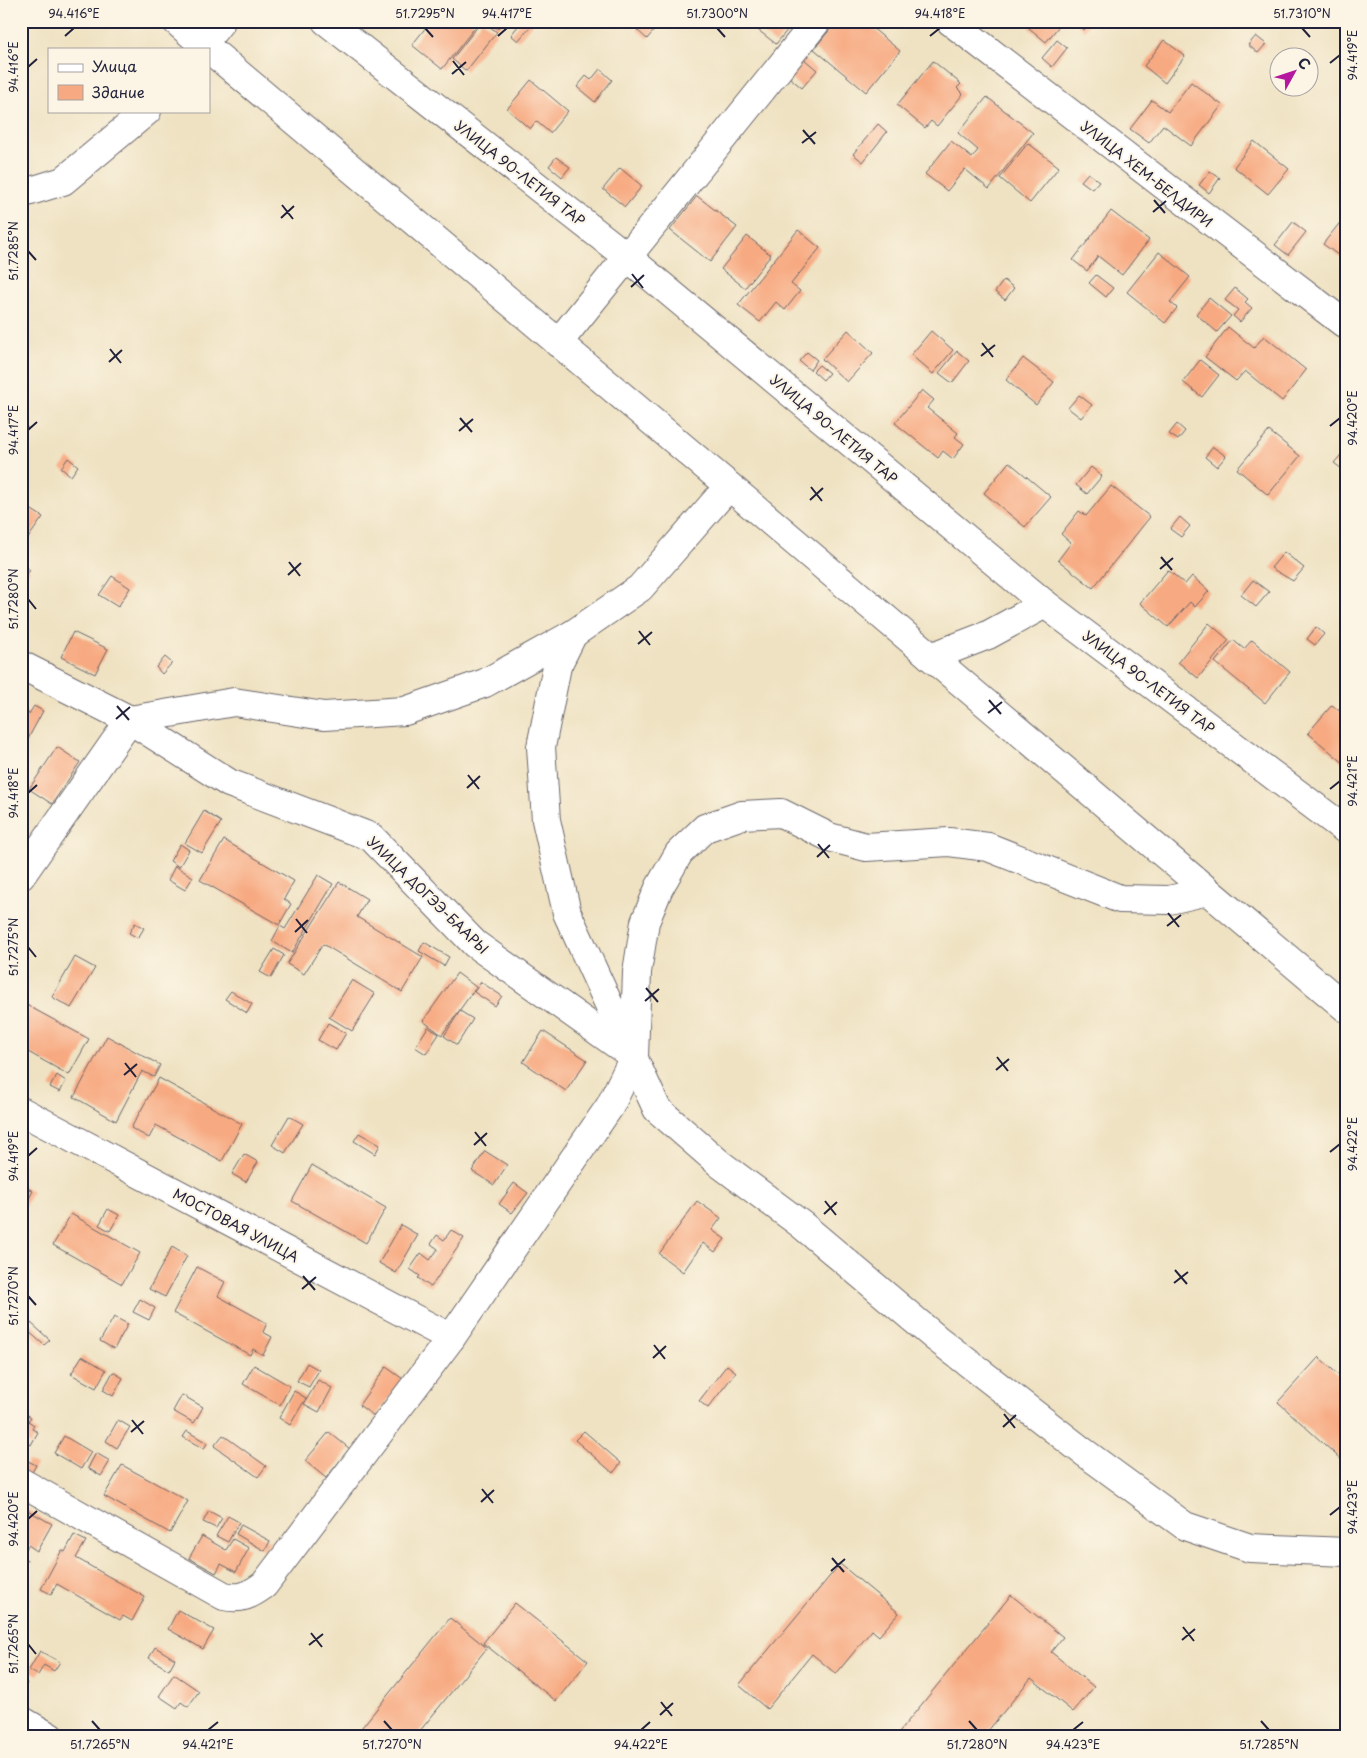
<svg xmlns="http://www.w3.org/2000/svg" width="1367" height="1758" viewBox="0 0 1367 1758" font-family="'Playpen Sans',sans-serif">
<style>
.building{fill:#f7aa82}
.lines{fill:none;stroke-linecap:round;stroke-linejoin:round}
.minor-casing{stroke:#6a656a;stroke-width:30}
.minor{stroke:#fff;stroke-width:28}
.ticks{fill:none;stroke:#22223b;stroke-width:2}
.labels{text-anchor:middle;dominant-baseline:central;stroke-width:4;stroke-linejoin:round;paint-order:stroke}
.street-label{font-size:14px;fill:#22223b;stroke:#fcf5e5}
.neatline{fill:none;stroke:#22223b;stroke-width:2}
.ticks-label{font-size:12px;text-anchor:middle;fill:#22223b}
</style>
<rect width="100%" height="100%" fill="#fcf5e5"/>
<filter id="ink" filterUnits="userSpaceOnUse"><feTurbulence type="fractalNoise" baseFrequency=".02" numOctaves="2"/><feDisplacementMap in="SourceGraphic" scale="10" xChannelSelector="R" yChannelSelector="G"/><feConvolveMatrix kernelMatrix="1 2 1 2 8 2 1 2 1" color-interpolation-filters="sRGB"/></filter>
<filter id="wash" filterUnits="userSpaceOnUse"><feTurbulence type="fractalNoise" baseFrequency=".0096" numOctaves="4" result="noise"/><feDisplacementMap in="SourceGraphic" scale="20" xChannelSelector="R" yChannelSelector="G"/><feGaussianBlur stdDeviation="1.12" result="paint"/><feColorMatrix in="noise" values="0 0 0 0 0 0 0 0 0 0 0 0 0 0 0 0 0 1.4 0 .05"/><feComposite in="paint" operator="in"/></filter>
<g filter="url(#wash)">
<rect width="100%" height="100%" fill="#efe2c2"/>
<g id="blocks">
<!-- building -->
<g class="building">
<polygon points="431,21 470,21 476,26 442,69 412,45"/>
<polygon points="482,21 497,32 466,71 452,59"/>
<polygon points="489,21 504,21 498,29"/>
<polygon points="522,21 535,21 518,41 511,35"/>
<polygon points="644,21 655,29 647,39 637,30"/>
<polygon points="765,21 789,21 792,24 776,44 758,30"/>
<polygon points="837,21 864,21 900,51 866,92 814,49"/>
<polygon points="1035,21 1063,21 1046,42 1029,28"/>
<polygon points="1073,21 1091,21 1084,30"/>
<polygon points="1256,36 1266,44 1258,53 1248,45"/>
<polygon points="1057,40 1067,48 1052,67 1042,58"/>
<polygon points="1164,40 1185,56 1165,83 1144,66"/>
<polygon points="804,59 817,70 802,88 789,77"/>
<polygon points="933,61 961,84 957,88 963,94 937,126 931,121 925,128 897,105"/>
<polygon points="600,69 612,80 595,102 577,87 586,76 591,80"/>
<polygon points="531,80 568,111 550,133 536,121 530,129 507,109"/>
<polygon points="1191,82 1222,105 1191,146 1163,125 1149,143 1130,129 1152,100 1168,112"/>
<polygon points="987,97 1033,133 989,189 965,169 947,191 925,174 951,141 972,158 978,150 958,133"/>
<polygon points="878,124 887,132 863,162 853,154"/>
<polygon points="1254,141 1289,169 1268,194 1234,167"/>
<polygon points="1028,143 1059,167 1030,203 1000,178"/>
<polygon points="556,157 570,167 562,177 549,166"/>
<polygon points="620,168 642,186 625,207 603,189"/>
<polygon points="1210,171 1220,178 1209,193 1199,185"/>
<polygon points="1088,173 1099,181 1092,189 1081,181"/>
<polygon points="697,196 737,227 710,262 670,230"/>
<polygon points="1111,211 1149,240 1122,275 1098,256 1087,271 1073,260"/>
<polygon points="1346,215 1346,261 1323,244"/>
<polygon points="1293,222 1306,232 1288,255 1275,245"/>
<polygon points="798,230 820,248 791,284 800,291 785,310 776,302 760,322 738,305"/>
<polygon points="747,236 771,255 745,288 721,269"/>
<polygon points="1159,252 1190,277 1170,302 1177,308 1165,323 1127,292"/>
<polygon points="1096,275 1113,288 1106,297 1089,283"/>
<polygon points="1004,280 1014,288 1005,300 995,292"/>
<polygon points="1235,288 1248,299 1245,302 1252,308 1240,322 1233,316 1238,310 1225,300"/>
<polygon points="1209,298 1231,316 1217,332 1196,314"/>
<polygon points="1228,327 1254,348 1264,336 1306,370 1282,401 1245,371 1236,381 1205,357"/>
<polygon points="848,330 873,353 847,382 822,359"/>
<polygon points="931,331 953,350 933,374 911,355"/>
<polygon points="957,351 969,361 952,383 939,373"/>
<polygon points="807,352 817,360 810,370 799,361"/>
<polygon points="1023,358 1054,382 1036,405 1006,380"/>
<polygon points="1200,360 1219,375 1202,397 1183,382"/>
<polygon points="819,365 829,373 823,380 813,371"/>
<polygon points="922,390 934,400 927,408 958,433 955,437 964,444 953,459 943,451 938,458 895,423"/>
<polygon points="1079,395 1092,405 1081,418 1068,408"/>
<polygon points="21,423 28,428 23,433 21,431"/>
<polygon points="1177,424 1185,431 1178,440 1169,434"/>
<polygon points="1269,431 1300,456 1268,495 1237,469"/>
<polygon points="1213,447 1226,456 1217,467 1205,457"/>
<polygon points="1346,449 1346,472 1334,463"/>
<polygon points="68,458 78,466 71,476 61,468"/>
<polygon points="1009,462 1051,497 1025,527 984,493"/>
<polygon points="1091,467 1102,476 1087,494 1076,485"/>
<polygon points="1111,486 1150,517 1093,588 1058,560 1071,543 1061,534 1079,511 1086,516"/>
<polygon points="24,505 43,517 21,548 21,509"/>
<polygon points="1180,517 1190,526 1181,537 1170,529"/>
<polygon points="1284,552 1304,568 1293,581 1271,568"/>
<polygon points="21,564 30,570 21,583"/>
<polygon points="1168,570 1185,584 1192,576 1209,591 1195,607 1190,602 1168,627 1140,603"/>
<polygon points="112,576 130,588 118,607 99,595"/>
<polygon points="1253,580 1269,592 1256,607 1241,595"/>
<polygon points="1209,623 1229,640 1198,678 1178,662"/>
<polygon points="1316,627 1324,634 1315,645 1307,639"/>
<polygon points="73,632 108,649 95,674 61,657"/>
<polygon points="1233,640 1244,649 1252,640 1290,672 1265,703 1215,662"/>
<polygon points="165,657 172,663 162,674 156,667"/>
<polygon points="1332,705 1346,716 1346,765 1308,733"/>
<polygon points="34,706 43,711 23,748 21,709 29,714"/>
<polygon points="57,747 80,762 52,804 29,789"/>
<polygon points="204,811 221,822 202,853 185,843"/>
<polygon points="224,840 294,881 284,899 291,904 279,925 200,880"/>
<polygon points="180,844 189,850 179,867 170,861"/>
<polygon points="175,866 193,877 185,890 168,880"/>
<polygon points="318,875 333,884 292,953 272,941 280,926 285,929"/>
<polygon points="339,882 367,899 357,917 423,957 402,992 323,944 304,974 287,964"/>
<polygon points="135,923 144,928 138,938 129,933"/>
<polygon points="424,942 449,957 444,966 419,951"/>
<polygon points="274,949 284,955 271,978 260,972"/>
<polygon points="75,957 95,968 71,1008 52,997"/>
<polygon points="457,973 476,987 442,1035 423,1021"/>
<polygon points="352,980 375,994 352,1031 329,1017"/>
<polygon points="481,982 502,996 495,1006 474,992"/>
<polygon points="231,991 252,1004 247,1013 225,999"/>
<polygon points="21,1002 89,1039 69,1075 21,1048"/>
<polygon points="460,1011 473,1019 457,1045 444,1036"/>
<polygon points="328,1023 346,1033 336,1050 318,1040"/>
<polygon points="428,1027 439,1034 426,1054 415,1047"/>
<polygon points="543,1031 587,1060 566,1091 523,1062"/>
<polygon points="107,1036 160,1065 154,1077 142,1071 116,1121 74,1097"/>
<polygon points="57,1075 66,1081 60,1092 50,1087"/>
<polygon points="159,1078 242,1124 222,1161 156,1125 149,1138 131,1128"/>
<polygon points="289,1116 303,1124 285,1153 272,1145"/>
<polygon points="359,1133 380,1145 375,1154 354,1141"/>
<polygon points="485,1151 507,1165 494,1185 472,1171"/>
<polygon points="244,1154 258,1162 246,1182 232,1174"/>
<polygon points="312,1165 386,1208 366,1243 292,1201"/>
<polygon points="514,1183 528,1193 512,1213 499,1204"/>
<polygon points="21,1185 33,1191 23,1209 21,1208"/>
<polygon points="697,1201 721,1218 712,1230 725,1239 715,1252 703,1243 683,1272 659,1254"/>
<polygon points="108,1209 119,1215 110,1231 99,1225"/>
<polygon points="71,1214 140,1253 122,1284 53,1245"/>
<polygon points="401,1225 418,1235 396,1273 379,1263"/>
<polygon points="451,1230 464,1238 431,1287 418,1278 420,1276 410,1269 421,1253 430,1260 438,1249 431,1244 437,1235 444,1240"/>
<polygon points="172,1247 187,1256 165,1297 149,1289"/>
<polygon points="197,1267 225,1282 218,1296 267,1323 263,1332 272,1337 263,1355 253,1349 250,1355 173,1313"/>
<polygon points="140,1299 155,1308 149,1320 133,1312"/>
<polygon points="114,1317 128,1324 114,1349 100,1341"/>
<polygon points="31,1323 50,1340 44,1345 26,1329"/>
<polygon points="82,1356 106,1370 96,1388 71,1374"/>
<polygon points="1319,1357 1346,1382 1346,1464 1278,1402"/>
<polygon points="307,1363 319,1370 309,1387 297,1381"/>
<polygon points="254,1365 290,1386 280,1405 243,1384"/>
<polygon points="727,1365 736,1372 708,1408 699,1401"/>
<polygon points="386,1367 403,1379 375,1417 359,1405"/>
<polygon points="113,1372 123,1378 113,1396 103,1390"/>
<polygon points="318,1380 332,1388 319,1412 304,1404"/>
<polygon points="294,1391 306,1398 290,1425 279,1418"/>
<polygon points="182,1395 203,1407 194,1423 173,1411"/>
<polygon points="21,1411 31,1417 28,1421 34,1425 32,1429 38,1432 31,1445 24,1442 21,1447"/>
<polygon points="118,1420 130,1427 117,1448 106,1441"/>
<polygon points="187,1431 207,1443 204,1449 183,1437"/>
<polygon points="584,1431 621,1463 613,1473 575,1440"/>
<polygon points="329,1432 350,1449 326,1478 305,1461"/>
<polygon points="223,1435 266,1466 258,1477 214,1446"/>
<polygon points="64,1436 91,1452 81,1469 54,1453"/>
<polygon points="96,1453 110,1461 101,1476 88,1468"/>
<polygon points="28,1461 36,1465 30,1476 22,1471"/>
<polygon points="122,1465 188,1501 170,1533 104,1496"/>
<polygon points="22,1507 52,1524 37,1551 28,1545 22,1557 27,1560 21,1571"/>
<polygon points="209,1511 222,1518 216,1528 203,1522"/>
<polygon points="228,1516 239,1522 228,1542 216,1536"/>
<polygon points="241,1525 270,1541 265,1551 236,1534"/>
<polygon points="74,1535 86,1541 76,1558 145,1597 132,1621 123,1616 120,1620 57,1584 51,1594 41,1589 62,1550 65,1552"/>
<polygon points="202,1536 226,1550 233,1539 249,1548 236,1572 221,1564 216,1573 189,1558"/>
<polygon points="840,1564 899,1613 879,1636 872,1630 836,1674 812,1654 767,1709 739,1685"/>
<polygon points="1011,1595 1063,1637 1051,1652 1094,1687 1073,1712 1031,1678 983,1737 895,1737"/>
<polygon points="515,1603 588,1661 556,1701 483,1643"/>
<polygon points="178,1610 214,1630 203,1649 168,1629"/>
<polygon points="450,1618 487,1648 415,1737 354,1737"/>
<polygon points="155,1647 175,1659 169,1670 149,1658"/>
<polygon points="40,1651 60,1662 54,1671 44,1665 38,1675 29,1670"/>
<polygon points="174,1674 199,1691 188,1707 181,1702 177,1708 159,1696"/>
<polygon points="21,1680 27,1683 21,1694"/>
</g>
</g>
</g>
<g filter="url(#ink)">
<use href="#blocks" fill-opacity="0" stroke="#6a656a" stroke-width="1"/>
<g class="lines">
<defs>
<g id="minor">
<polyline points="176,21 208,49"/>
<polyline points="326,21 626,256 1045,604 1346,830"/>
<polyline points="950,21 1346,325"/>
<polyline points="199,49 221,21"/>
<polyline points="209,49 729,486 1346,1008"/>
<polyline points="21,194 63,181 147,111"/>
<polyline points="558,343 817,21"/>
<polyline points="573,634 557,666 541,747 546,820 567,913 657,1109 720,1164 802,1225 936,1338 1081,1450 1185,1526 1250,1548 1346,1552"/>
<polyline points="931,657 988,635 1045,604"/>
<polyline points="21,665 130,720 229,783 371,837 475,944 633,1056"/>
<polyline points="21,876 130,720 234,702 324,716 405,711 485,683 573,634 640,588 729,486"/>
<polyline points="21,1111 451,1338"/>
<path d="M21 1482 224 1596C241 1600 250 1595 264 1585L451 1338 610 1106 634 1057 637 972 645 922 659 888 679 853 705 828 742 815 781 813 829 837 866 847 949 842 988 847 1120 899 1169 900 1208 891"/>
<polyline points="21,1720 50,1737"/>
</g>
</defs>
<!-- minor casing -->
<use href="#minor" class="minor-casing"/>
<!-- minor -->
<use href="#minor" class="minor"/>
</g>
</g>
<!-- ticks -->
<path class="ticks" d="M425 28 433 37M717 28 725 37M1302 28 1310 37M65 36 74 28M498 36 507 28M930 36 940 28M453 61 464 75M1330 63 1340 55M28 67 37 59M452 74 466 62M803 130 815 144M802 143 816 132M1154 200 1165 213M282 205 293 219M1153 212 1166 201M281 218 294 206M28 251 36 260M632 274 643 288M631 287 644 275M982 343 993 357M110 349 121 363M981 356 995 345M109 362 122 350M460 418 472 432M1330 426 1340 418M28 430 37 422M459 431 473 419M811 487 822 501M810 500 823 488M1161 557 1172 570M289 562 300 576M1160 569 1173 558M288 575 301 563M28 599 36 609M639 631 650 645M638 644 652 632M989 700 1001 714M117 706 129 720M988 713 1002 702M116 719 130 707M468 775 479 789M467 788 480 776M1330 789 1340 781M28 793 37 785M818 844 829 858M817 857 830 845M1168 913 1179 927M296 919 307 933M1167 926 1181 915M295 932 308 920M28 947 36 957M646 988 658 1002M645 1001 659 989M997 1057 1008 1071M125 1063 136 1077M996 1070 1009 1059M124 1075 137 1064M475 1132 486 1146M474 1145 487 1133M1330 1152 1340 1144M28 1156 37 1148M825 1201 836 1215M824 1214 837 1202M1175 1270 1187 1284M303 1276 315 1290M1174 1283 1188 1272M302 1289 316 1277M28 1296 36 1305M654 1345 665 1359M653 1358 666 1346M1004 1414 1015 1428M132 1420 143 1434M1003 1427 1016 1415M131 1432 144 1421M482 1489 493 1503M481 1502 494 1490M1330 1515 1340 1507M28 1519 37 1511M832 1558 844 1572M831 1571 845 1559M1183 1627 1194 1641M311 1633 322 1647M1182 1640 1195 1629M28 1644 36 1654M309 1645 323 1634M661 1702 672 1716M660 1715 673 1703M92 1721 100 1730M384 1721 392 1730M969 1721 977 1730M1261 1721 1269 1730M208 1730 218 1722M641 1730 650 1722M1073 1730 1083 1722"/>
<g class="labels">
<!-- street labels -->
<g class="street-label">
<text transform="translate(520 173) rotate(38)">УЛИЦА 90-ЛЕТИЯ ТАР</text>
<text transform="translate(1147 174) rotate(38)">УЛИЦА ХЕМ-БЕЛДИРИ</text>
<text transform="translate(834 429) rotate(40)">УЛИЦА 90-ЛЕТИЯ ТАР</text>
<text transform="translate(1149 682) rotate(37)">УЛИЦА 90-ЛЕТИЯ ТАР</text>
<text transform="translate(428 895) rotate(44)">УЛИЦА ДОГЭЭ-БААРЫ</text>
<text transform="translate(236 1225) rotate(28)">МОСТОВАЯ УЛИЦА</text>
</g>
</g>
<!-- margin -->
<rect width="1367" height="1758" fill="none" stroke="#fcf5e5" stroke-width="55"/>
<!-- legend -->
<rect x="48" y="48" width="162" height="65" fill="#fcf5e5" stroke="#a5a1a1"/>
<rect x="58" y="64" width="25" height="8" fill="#ffffff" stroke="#a5a1a1"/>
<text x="92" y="72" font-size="15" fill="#22223b">Улица</text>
<rect x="58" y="85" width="25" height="15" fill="#f7aa82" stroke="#a5a1a1"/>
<text x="92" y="98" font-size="15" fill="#22223b">Здание</text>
<!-- north arrow -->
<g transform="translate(1294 72) rotate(50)"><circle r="24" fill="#fcf5e5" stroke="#a5a1a1"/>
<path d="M0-4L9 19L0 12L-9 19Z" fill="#b5179e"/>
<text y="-8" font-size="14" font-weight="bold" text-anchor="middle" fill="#22223b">С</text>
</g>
<rect x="28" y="28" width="1312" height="1702" class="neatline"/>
<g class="ticks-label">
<text x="74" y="18">94.416°E</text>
<text x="425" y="18">51.7295°N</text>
<text x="507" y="18">94.417°E</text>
<text x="717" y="18">51.7300°N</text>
<text x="940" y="18">94.418°E</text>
<text x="1302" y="18">51.7310°N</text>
<text transform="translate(1353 55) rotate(-90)" y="4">94.419°E</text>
<text transform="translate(14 67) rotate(-90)" y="4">94.416°E</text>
<text transform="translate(14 251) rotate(-90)" y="4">51.7285°N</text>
<text transform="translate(1353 418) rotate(-90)" y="4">94.420°E</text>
<text transform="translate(14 430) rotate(-90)" y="4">94.417°E</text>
<text transform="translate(14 599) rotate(-90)" y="4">51.7280°N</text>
<text transform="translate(1353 781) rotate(-90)" y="4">94.421°E</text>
<text transform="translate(14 793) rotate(-90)" y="4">94.418°E</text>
<text transform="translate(14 947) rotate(-90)" y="4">51.7275°N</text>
<text transform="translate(1353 1144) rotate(-90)" y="4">94.422°E</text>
<text transform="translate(14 1156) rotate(-90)" y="4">94.419°E</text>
<text transform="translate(14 1296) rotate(-90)" y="4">51.7270°N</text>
<text transform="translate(1353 1507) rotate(-90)" y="4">94.423°E</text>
<text transform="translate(14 1519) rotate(-90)" y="4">94.420°E</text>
<text transform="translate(14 1644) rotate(-90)" y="4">51.7265°N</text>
<text x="100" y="1749">51.7265°N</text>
<text x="208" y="1749">94.421°E</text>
<text x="392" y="1749">51.7270°N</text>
<text x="641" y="1749">94.422°E</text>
<text x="977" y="1749">51.7280°N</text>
<text x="1073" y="1749">94.423°E</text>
<text x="1269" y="1749">51.7285°N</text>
</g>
</svg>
